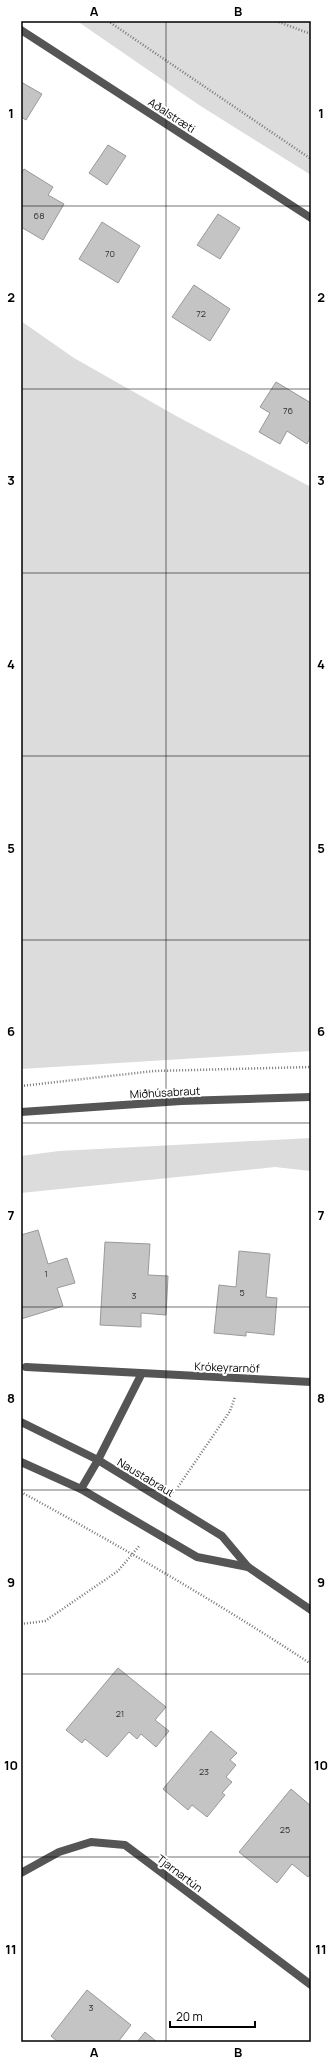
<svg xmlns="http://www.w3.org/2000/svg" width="332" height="2063" viewBox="0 0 332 2063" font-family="Manrope,sans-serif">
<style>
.green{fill:#dcdcdc}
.building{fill:#c4c4c4;stroke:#999}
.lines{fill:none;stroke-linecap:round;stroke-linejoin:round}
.path{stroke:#777;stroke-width:2.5;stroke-dasharray:1 2;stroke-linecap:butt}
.minor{stroke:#555;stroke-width:8}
.tertiary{stroke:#555;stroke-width:8}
.grid{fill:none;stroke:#000;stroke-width:1;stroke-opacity:0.55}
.labels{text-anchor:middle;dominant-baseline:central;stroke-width:4;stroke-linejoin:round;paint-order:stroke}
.number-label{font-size:9px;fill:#313131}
.street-label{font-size:11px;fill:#000;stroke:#fff}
.neatline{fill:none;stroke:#000;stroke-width:1.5}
.grid-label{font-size:13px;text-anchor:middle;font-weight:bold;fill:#000}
</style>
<rect width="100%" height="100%" fill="#fff"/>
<!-- green -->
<g class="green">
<polygon points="77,21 311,21 311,175 199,105"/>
<polygon points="21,321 74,358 178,417 311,487 311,1051 21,1069"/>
<polygon points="311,1138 311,1171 275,1167 21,1193 21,1156 59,1151"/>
</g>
<!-- building -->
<g class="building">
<polygon points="21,82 42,94 26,120 21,117"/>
<polygon points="108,145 126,156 107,185 89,173"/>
<polygon points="24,169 53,187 48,195 64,204 43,240 21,227 21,174"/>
<polygon points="218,214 240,228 220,259 197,245"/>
<polygon points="102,222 140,246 118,283 79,259"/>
<polygon points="194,285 230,309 210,341 172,317"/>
<polygon points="276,382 311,403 311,436 307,444 287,431 280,444 259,432 270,413 260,407"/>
<polygon points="38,1230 48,1264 67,1258 75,1283 57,1288 63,1306 21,1319 21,1235"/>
<polygon points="105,1242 150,1244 148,1275 168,1276 166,1315 141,1313 141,1327 100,1325"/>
<polygon points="239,1251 270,1254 266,1297 277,1298 274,1335 246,1332 246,1336 214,1333 219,1285 236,1287"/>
<polygon points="118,1668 166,1707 155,1720 169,1731 156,1747 141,1734 137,1739 129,1732 107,1757 85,1739 82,1743 66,1730"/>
<polygon points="211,1731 237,1753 230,1760 236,1765 226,1777 232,1782 222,1793 225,1795 207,1817 192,1805 188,1810 163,1789"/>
<polygon points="291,1789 311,1806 311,1873 308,1877 292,1864 277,1883 239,1852"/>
<polygon points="87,1990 131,2025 118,2042 58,2042 51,2036"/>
<polygon points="145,2032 157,2042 137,2042"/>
</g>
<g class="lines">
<!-- path -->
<g class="path">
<polyline points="108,21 311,159"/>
<polyline points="276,21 311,34"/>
<polyline points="21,1086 154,1071 311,1067"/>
<polyline points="178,1487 230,1411 235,1397"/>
<path d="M21 1492C120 1546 217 1602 311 1664"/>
<polyline points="21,1624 45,1621 118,1571 140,1545"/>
</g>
<!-- minor -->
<g class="minor">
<polyline points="21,30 311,218"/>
<polyline points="26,1367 311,1382"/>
<polyline points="81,1489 98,1460 141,1375"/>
<polyline points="21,1873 59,1852 91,1842 125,1845 311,1985"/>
</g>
<!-- tertiary -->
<g class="tertiary">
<polyline points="21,1112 181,1101 311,1097"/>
<polyline points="21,1422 98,1460 222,1536 248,1567 311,1610"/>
<polyline points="21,1462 81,1489 197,1557 248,1567"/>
</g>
</g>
<!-- grid -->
<path class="grid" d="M166 21V2042M21 206H311M21 389H311M21 573H311M21 756H311M21 940H311M21 1123H311M21 1307H311M21 1490H311M21 1674H311M21 1857H311"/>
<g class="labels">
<!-- number labels -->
<g class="number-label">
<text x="39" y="215">68</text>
<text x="110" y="253">70</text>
<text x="201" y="313">72</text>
<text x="288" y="410">76</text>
<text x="46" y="1273">1</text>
<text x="242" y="1292">5</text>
<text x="134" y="1295">3</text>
<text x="120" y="1713">21</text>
<text x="204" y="1771">23</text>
<text x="285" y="1829">25</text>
<text x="91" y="2007">3</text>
</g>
<!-- street labels -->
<g class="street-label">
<text transform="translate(172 115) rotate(33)">Aðalstræti</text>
<text transform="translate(165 1092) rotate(-3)">Miðhúsabraut</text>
<text transform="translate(227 1367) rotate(2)">Krókeyrarnöf</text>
<text transform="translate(146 1477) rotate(31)">Naustabraut</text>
<text transform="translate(180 1873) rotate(37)">Tjarnartún</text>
</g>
</g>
<!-- border -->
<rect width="332" height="2063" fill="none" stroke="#ffffff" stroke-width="44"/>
<!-- scale -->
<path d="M170 2021v6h85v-6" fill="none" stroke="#000000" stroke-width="2"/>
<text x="176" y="2021" font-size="12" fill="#000000" stroke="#ffffff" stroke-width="3" paint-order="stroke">20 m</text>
<rect x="22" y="22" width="288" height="2019" class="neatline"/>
<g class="grid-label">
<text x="94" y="16">A</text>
<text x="238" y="16">B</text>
<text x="11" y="118">1</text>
<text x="321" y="118">1</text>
<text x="11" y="302">2</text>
<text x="321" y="302">2</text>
<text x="11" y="485">3</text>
<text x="321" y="485">3</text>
<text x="11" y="669">4</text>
<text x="321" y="669">4</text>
<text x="11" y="853">5</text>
<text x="321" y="853">5</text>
<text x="11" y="1036">6</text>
<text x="321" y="1036">6</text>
<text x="11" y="1220">7</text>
<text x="321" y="1220">7</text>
<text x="11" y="1403">8</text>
<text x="321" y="1403">8</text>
<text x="11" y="1587">9</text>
<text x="321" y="1587">9</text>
<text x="11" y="1770">10</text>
<text x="321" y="1770">10</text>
<text x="11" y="1954">11</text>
<text x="321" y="1954">11</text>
<text x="94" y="2057">A</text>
<text x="238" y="2057">B</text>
</g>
</svg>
